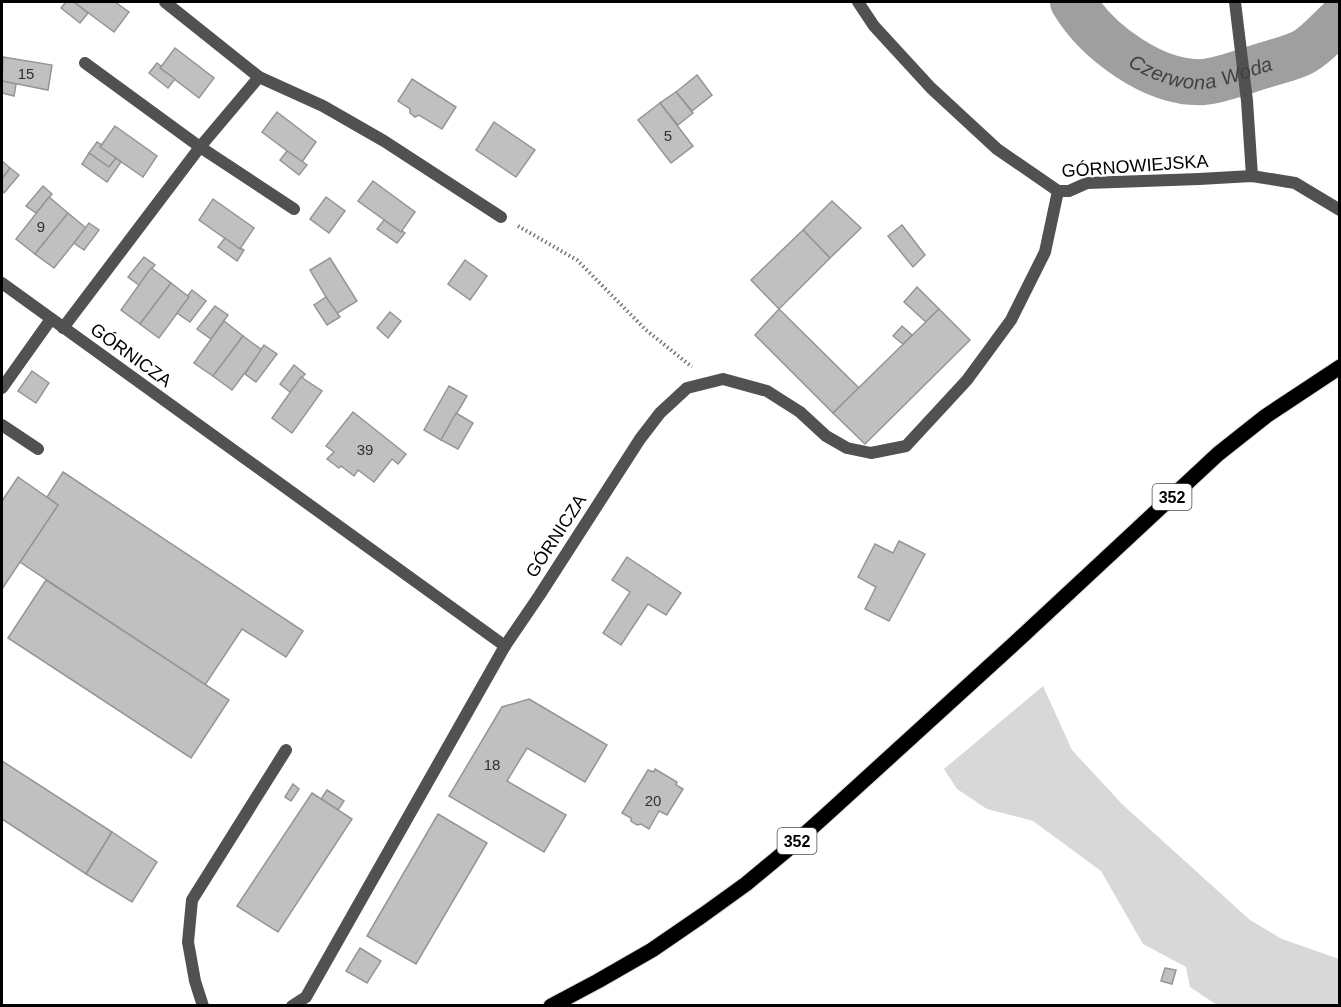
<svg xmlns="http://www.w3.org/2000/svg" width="1341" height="1007" viewBox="0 0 1341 1007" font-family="Arial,sans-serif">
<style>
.green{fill:#d8d8d8}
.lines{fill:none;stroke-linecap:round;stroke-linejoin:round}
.river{stroke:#9f9f9f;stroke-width:46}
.building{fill:#c0c0c0;stroke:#959595;stroke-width:1.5}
.primary-casing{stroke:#dbdbdb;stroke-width:17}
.path{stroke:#737373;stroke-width:4;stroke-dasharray:1.5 3;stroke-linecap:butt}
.lane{stroke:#515151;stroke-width:12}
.street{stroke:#515151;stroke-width:12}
.primary{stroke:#000;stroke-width:15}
.labels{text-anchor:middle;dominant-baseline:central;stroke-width:4.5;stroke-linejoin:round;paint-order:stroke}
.number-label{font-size:15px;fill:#303030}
.shield{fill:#fff;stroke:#4c4c4c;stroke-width:1.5}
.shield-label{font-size:16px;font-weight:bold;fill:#000}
.street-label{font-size:18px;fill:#000;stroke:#fff}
.water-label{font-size:20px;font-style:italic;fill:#404040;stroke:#fff}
</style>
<rect width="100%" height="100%" fill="#fff"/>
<!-- green -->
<polygon class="green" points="1043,686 1072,750 1123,805 1250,920 1282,939 1339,959 1339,1005 1217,1005 1190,987 1186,967 1143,944 1101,871 1033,821 987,809 957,789 944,769"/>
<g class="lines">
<!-- river -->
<path class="river" id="s1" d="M1073 2C1097 42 1155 85 1204 82 1222 80 1245 71 1262 66 1274 62 1296 57 1305 51 1317 44 1329 30 1340 20"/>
</g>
<!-- building -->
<g class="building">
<polygon points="66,2 74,2 88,13 80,23 61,8"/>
<polygon points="74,2 115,2 129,12 114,32"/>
<polygon points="175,48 214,78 199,98 160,68"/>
<polygon points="3,57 52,65 48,90 2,81"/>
<polygon points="157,63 161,66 160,68 175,79 168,88 149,73"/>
<polygon points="697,75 712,95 692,111 676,92"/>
<polygon points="412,79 456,107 442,129 419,115 415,117 410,113 410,109 398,101"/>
<polygon points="2,81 16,84 14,96 2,93"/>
<polygon points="676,92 693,113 678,125 660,103"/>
<polygon points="660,103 693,146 671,163 638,120"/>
<polygon points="277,112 316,142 302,162 262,132"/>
<polygon points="494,122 535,150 516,177 476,150"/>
<polygon points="115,126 157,156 143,177 100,147"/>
<polygon points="97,142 102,145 100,147 116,158 109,167 89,153"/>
<polygon points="287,151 307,165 299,175 280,160"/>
<polygon points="89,153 109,167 116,158 121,162 107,182 82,164"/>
<polygon points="2,161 10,168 2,179"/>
<polygon points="10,168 19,175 4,193 2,191 2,179"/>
<polygon points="373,181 415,212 401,232 358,201"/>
<polygon points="43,186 52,194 36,213 26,206"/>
<polygon points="49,197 68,213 35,254 16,239"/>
<polygon points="326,197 345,211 329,233 310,219"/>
<polygon points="213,199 254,228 240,249 199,220"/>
<polygon points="832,201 861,228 830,258 803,230"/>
<polygon points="68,213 86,228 54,268 35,254"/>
<polygon points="384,220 401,232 402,231 405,233 397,243 377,229"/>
<polygon points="89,223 99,230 84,250 74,243"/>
<polygon points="902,225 925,255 913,267 888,236"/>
<polygon points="803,230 830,258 779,309 751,280"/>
<polygon points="225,238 240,249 240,248 244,250 237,261 218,247"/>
<polygon points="144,257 155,265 139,285 128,277"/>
<polygon points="330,258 357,301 336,314 310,270"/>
<polygon points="465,260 487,276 470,300 448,284"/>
<polygon points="151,268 171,283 140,324 121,310"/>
<polygon points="171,283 189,297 159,338 140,324"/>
<polygon points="917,287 939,309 926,322 904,302"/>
<polygon points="192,290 206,301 190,322 177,313 189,297 188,295"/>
<polygon points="326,297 340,317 327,325 314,305"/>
<polygon points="215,306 228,315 211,339 197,329"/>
<polygon points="779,309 859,388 833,413 755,335"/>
<polygon points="939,309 970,340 865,444 833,413"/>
<polygon points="390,312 401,321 388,338 377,328"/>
<polygon points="224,321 243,336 213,376 194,363"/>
<polygon points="902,326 912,335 903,344 893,336"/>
<polygon points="243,336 262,350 232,390 213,376"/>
<polygon points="264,345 277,354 256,382 245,374"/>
<polygon points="294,365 305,374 290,392 280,384"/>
<polygon points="32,371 49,383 36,403 18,391"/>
<polygon points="301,377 322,391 292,433 272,418"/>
<polygon points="449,386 467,396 441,440 424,430"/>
<polygon points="353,412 406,454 398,464 392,459 374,482 358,470 354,476 341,466 339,468 327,459 334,452 326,446"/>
<polygon points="456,413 473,423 458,449 441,440"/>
<polygon points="63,472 303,631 286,657 242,629 205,685 20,562 58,505 47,497"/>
<polygon points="18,477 58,505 2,589 2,501"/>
<polygon points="899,541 925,554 889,621 865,609 876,587 858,577 875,544 893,553"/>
<polygon points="627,557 681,593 666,615 648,604 621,645 603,633 630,592 612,580"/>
<polygon points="46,580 229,700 191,758 8,638"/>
<polygon points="529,699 607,745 585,782 527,748 507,781 566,815 544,852 449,796 502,707"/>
<polygon points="2,761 112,832 86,874 2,819"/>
<polygon points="655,769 677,782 676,785 683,789 667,815 659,811 649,829 641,824 637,825 631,821 631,818 622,813 648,770 654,772"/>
<polygon points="293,784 299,789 291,801 285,797"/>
<polygon points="327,790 344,801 338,810 321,799"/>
<polygon points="312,793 352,819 278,932 237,906"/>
<polygon points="438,814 487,843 416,964 367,936"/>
<polygon points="112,832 157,862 132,902 86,874"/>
<polygon points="360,948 381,961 367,983 346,971"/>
<polygon points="1165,968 1176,970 1172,984 1161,981"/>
</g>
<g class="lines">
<defs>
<polyline id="primary" points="551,1006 598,981 652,950 703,915 746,884 787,850 826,815 1017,641 1218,454 1266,416 1340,367"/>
</defs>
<!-- primary casing -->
<use href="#primary" class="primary-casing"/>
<!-- path -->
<polyline class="path" points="518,226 577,260 646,330 692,367"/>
<!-- lane -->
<g class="lane">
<polyline points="2,388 51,319"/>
<polyline points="2,425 38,449"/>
<polyline points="203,1006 195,981 188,942 192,900 286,750"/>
<polyline points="292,1006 306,997 505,646"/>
</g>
<!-- street -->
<g class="street">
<polyline points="165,2 259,77 323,106 384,141 501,217"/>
<polyline points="858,2 874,26 931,88 997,149 1058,191 1069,191 1087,183 1199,179 1252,176 1295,183 1340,210"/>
<polyline points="1235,2 1247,101 1252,176"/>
<polyline points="85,63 200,147 294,209"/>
<polyline points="2,283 505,646 539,596 640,439 660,413 687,388 723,379 767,391 800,412 826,436 847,448 871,453 906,446 967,380 1011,320 1045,252 1058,191"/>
<polyline points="63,328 200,147 259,77"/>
</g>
<!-- primary -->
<use href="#primary" class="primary"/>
</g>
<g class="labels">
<!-- number labels -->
<g class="number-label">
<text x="26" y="73">15</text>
<text x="668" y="135">5</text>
<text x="41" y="226">9</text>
<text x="365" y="449">39</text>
<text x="492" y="764">18</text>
<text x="653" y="800">20</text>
</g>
<!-- shield labels -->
<g class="shield">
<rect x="1152.5" y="484" width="39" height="26" rx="4.5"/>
<rect x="777.5" y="828" width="39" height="26" rx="4.5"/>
</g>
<g class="shield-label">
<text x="1172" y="497">352</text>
<text x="797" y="841">352</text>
</g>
<!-- street labels -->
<g class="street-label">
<text transform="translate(1135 166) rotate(-4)">GÓRNOWIEJSKA</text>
<text transform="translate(131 355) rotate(36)">GÓRNICZA</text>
<text transform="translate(556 536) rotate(-57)">GÓRNICZA</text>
</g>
<!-- water labels -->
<g class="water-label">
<text stroke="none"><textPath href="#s1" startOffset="156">Czerwona Woda</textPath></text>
</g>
</g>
<!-- border -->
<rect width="1341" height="1007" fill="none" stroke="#000000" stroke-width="6"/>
</svg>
